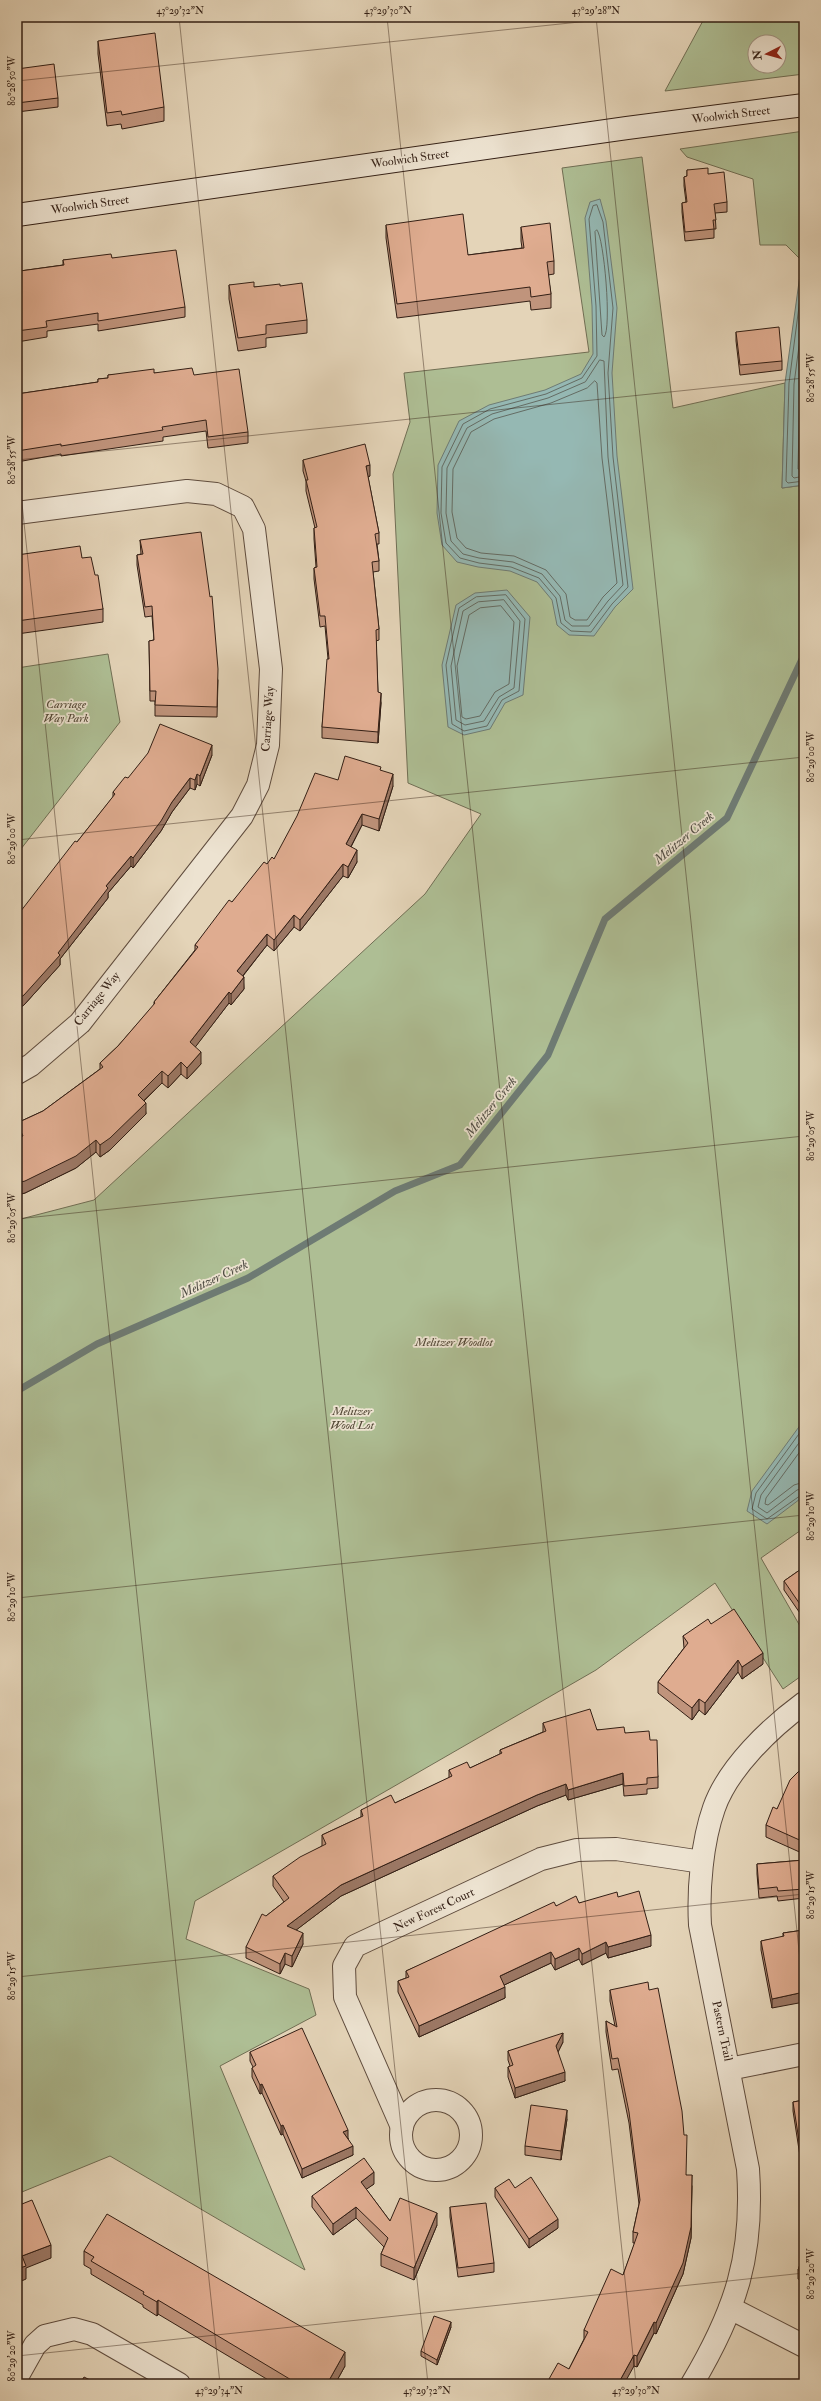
<svg xmlns="http://www.w3.org/2000/svg" width="821" height="2401" viewBox="0 0 821 2401" font-family="'IM FELL Double Pica',serif">
<style>
.green{fill:#aebe94;stroke:#706e54;fill-rule:evenodd}
.water{fill:#95b8b3;stroke:#6e7b74}
.lines{fill:none;stroke-linecap:round;stroke-linejoin:round}
.shore{stroke:#646c64;stroke-width:1}
.stream{stroke:#6e7b74;stroke-width:7}
.street-casing{stroke:#5f4c3e;stroke-width:24}
.secondary-casing{stroke:#331f15;stroke-width:24}
.street{stroke:#ede3d1;stroke-width:22}
.secondary{stroke:#ede3d1;stroke-width:22}
.wall{fill:#c0947c;stroke:#331f15}
.shaded-wall{fill:#9c7865;stroke:#331f15}
.building{fill:#dfac90;stroke:#331f15}
.ticks{fill:none;stroke:#331f15;stroke-width:1;stroke-opacity:0.45}
.labels{text-anchor:middle;dominant-baseline:central;stroke-width:3.5;stroke-linejoin:round;paint-order:stroke}
.street-label{font-size:12px;fill:#331f15;stroke:#ede3d1}
.park-label{font-size:12px;font-style:italic;fill:#524735;stroke:#ede3d1}
.water-label{font-size:13px;font-style:italic;fill:#504d44;stroke:#ede3d1}
.neatline{fill:none;stroke:#331f15;stroke-width:1.5}
.ticks-label{font-size:10px;text-anchor:middle;fill:#331f15}
</style>
<rect width="100%" height="100%" fill="#e4d4b8"/>
<filter id="stains"><feTurbulence type="fractalNoise" baseFrequency=".005" numOctaves="4"/><feColorMatrix values="0 0 0 0 .2 0 0 0 0 .09 0 0 0 0 .02 0 0 0 .5 -.17"/></filter>
<radialGradient id="worn" r=".72"><stop offset=".6" stop-color="#630" stop-opacity="0"/><stop offset="1" stop-color="#630" stop-opacity=".3"/></radialGradient>
<!-- green -->
<g class="green">
<path d="M705 17H804V74L665 91ZM755 42H779V66H755Z"/>
<polygon points="804,131 804,246 801,260 786,245 760,245 753,179 687,157 680,149"/>
<polygon points="642,157 673,408 785,383 782,488 804,485 804,1528 761,1558 804,1633 804,1674 783,1689 715,1583 596,1670 195,1901 186,1939 309,1989 316,2015 220,2066 305,2270 110,2156 17,2194 17,1220 94,1200 425,894 481,814 408,783 393,474 410,422 404,373 589,352 562,168"/>
<polygon points="108,654 120,722 17,854 17,668"/>
</g>
<!-- water -->
<g class="water">
<polygon points="600,199 606,221 617,308 612,373 617,456 633,589 615,607 594,636 569,635 557,625 552,600 537,582 510,571 478,567 457,562 442,545 437,513 438,465 459,421 489,405 545,390 581,374 593,354 592,306 585,218 590,202"/>
<polygon points="804,246 804,485 782,488 785,383"/>
<polygon points="507,590 530,617 523,695 505,703 490,729 464,735 448,727 442,665 456,605 475,593"/>
<polygon points="804,1420 804,1496 767,1524 747,1511 752,1491"/>
</g>
<g class="lines">
<!-- shore -->
<g class="shore">
<polygon points="597,205 603,222 613,308 608,373 613,457 628,587 612,604 591,632 571,631 561,623 556,598 539,578 511,567 479,563 460,558 446,543 441,513 442,467 463,424 490,409 546,394 582,378 597,356 596,306 589,219 593,206"/>
<path d="M597 230C604 237 612 329 604 337L602 335 595 232Z"/>
<polyline points="804,268 789,383 786,481 788,483 804,481"/>
<polyline points="804,308 794,384 792,476 794,478 804,476"/>
<polyline points="804,356 800,385 798,469 804,470"/>
<polygon points="600,360 604,361 608,457 623,585 608,601 589,626 572,626 565,620 560,596 542,574 513,562 479,558 463,554 451,541 446,513 447,468 467,428 492,414 548,398 585,382"/>
<polygon points="595,381 597,383 602,458 617,583 603,597 587,620 575,620 570,617 566,594 546,570 514,556 481,553 466,548 457,538 452,512 453,469 471,432 494,419 551,403 587,388"/>
<polygon points="506,595 525,619 519,691 502,700 487,726 464,731 452,724 446,665 459,608 476,597"/>
<polygon points="504,600 520,621 514,688 499,697 484,721 465,725 456,720 451,666 463,611 478,602"/>
<polygon points="501,606 514,622 509,684 495,692 480,716 466,719 462,717 457,666 469,615 480,608"/>
<polyline points="804,1427 756,1493 752,1509 767,1519 804,1493"/>
<polyline points="804,1436 761,1495 758,1507 767,1513 797,1490 804,1488"/>
<polyline points="804,1446 766,1498 765,1504 768,1505 794,1485 804,1482"/>
</g>
<!-- stream -->
<polyline class="stream" points="17,1391 97,1344 248,1278 395,1191 460,1165 548,1055 605,919 727,818 804,655"/>
<defs>
<g id="street">
<polyline points="17,513 187,491 216,494 243,507 254,529 271,669 268,745 258,785 242,816 80,1023 31,1065 17,1073"/>
<polyline points="729,2069 804,2054"/>
<circle cx="436" cy="2135" r="35"/>
<polyline points="402,2127 345,1997 344,1966 355,1946 541,1859 577,1850 616,1849 702,1862"/>
<polyline points="730,2308 804,2346"/>
<polyline points="17,2377 35,2345 45,2336 74,2329 92,2334 179,2384"/>
<path d="M692 2384C736 2310 754 2255 748 2169L700 1925C698 1889 702 1842 714 1808 728 1768 770 1728 804 1703"/>
</g>
<polyline id="secondary" points="17,215 627,128 804,105"/>
</defs>
<!-- street casing -->
<use href="#street" class="street-casing"/>
<!-- secondary casing -->
<use href="#secondary" class="secondary-casing"/>
<!-- street -->
<use href="#street" class="street"/>
<!-- secondary -->
<use href="#secondary" class="secondary"/>
</g>
<!-- wall -->
<g class="wall">
<polygon points="98,41 164,107 164,121 122,129 121,124 107,126 98,54"/>
<polygon points="17,69 58,98 58,107 17,112"/>
<polygon points="687,170 708,174 727,202 727,212 715,213 716,229 714,229 714,238 685,241 682,212 682,203 686,202 684,186 684,177 687,176"/>
<polygon points="386,225 468,255 522,248 521,241 521,227 554,261 554,274 548,275 551,294 551,308 531,310 530,301 397,318 386,238"/>
<polygon points="112,258 185,307 185,317 98,331 98,324 47,331 47,337 17,342 17,267 20,271 63,265 63,260"/>
<polygon points="229,285 254,287 280,286 307,320 307,333 266,338 266,347 238,351 229,299"/>
<polygon points="736,332 782,361 782,370 740,375 736,341"/>
<polygon points="154,373 194,375 248,432 248,443 208,448 206,431 163,437 163,441 61,456 61,454 17,462 17,394 98,382 98,379 108,378 108,375"/>
<polygon points="303,460 370,476 368,477 379,533 379,544 377,544 379,561 379,571 373,572 379,629 379,640 376,641 378,692 381,703 378,743 322,738 322,727 328,659 325,626 320,627 314,579 314,568 316,567 314,539 314,528 315,528 306,491 306,481 303,471"/>
<polygon points="140,540 218,680 217,717 155,716 155,701 150,701 149,641 154,640 152,616 145,617 137,565 137,555 141,554"/>
<polygon points="17,555 82,558 103,609 103,622 17,634"/>
<polygon points="212,755 200,786 197,784 195,790 190,788 172,812 161,831 133,868 131,866 108,893 108,898 60,959 60,965 24,1005 77,842 113,797 113,792 128,778"/>
<polygon points="381,771 393,786 379,831 362,825 351,847 357,862 348,878 343,876 300,931 294,927 274,951 267,945 243,976 244,989 231,1005 229,1003 195,1047 201,1064 187,1079 181,1074 168,1088 162,1083 144,1101 146,1114 110,1150 100,1157 96,1152 76,1168 25,1193 17,1195 17,1138 18,1137 17,1136 17,1123 43,1111 100,1069 100,1063 118,1046 154,1005 154,1002 195,950 195,945 232,902 267,864 274,859 338,780"/>
<polygon points="804,1567 804,1619 784,1590 784,1581"/>
<polygon points="711,1624 763,1664 742,1679 738,1672 705,1715 699,1710 692,1720 658,1693 658,1682 684,1648 683,1636"/>
<polygon points="543,1723 625,1733 650,1740 658,1777 658,1788 647,1789 647,1794 624,1796 623,1784 568,1800 566,1795 537,1806 341,1896 296,1930 303,1944 292,1967 285,1964 280,1974 246,1958 246,1947 266,1916 284,1902 273,1886 273,1876 322,1846 322,1835 361,1817 361,1810 395,1803 449,1778 449,1770 470,1768 500,1754 500,1750 543,1732"/>
<polygon points="804,1766 804,1854 766,1837 766,1825 777,1809"/>
<polygon points="804,1860 804,1898 778,1901 777,1896 759,1898 757,1874 757,1864"/>
<polygon points="618,1897 651,1946 608,1958 606,1953 582,1965 579,1959 555,1970 551,1963 504,1985 505,1998 419,2037 398,1992 398,1981 406,1978 406,1971 556,1906 579,1903"/>
<polygon points="804,1930 772,2008 761,1950 761,1941 783,1937 783,1933"/>
<polygon points="610,1990 686,2175 692,2186 691,2238 683,2274 656,2334 654,2333 637,2367 634,2366 549,2384 549,2379 569,2369 584,2339 584,2330 623,2275 635,2243 633,2243 633,2232 639,2204 629,2123 618,2069 612,2070 606,2032 606,2021 615,2026 610,2001"/>
<polygon points="563,2042 558,2052 565,2081 515,2098 508,2077 508,2067 510,2066 508,2060 508,2051"/>
<polygon points="250,2052 348,2138 353,2155 302,2178 283,2134 281,2135 262,2093 260,2094 252,2077 252,2068 253,2067 250,2061"/>
<polygon points="804,2100 804,2169 802,2169 793,2111 793,2102"/>
<polygon points="567,2119 561,2160 525,2155 525,2146"/>
<polygon points="374,2184 366,2189 390,2221 437,2225 414,2280 381,2266 381,2254 384,2247 356,2218 333,2235 312,2207 312,2196"/>
<polygon points="495,2188 515,2188 558,2228 529,2248 495,2197"/>
<polygon points="450,2207 494,2263 494,2272 458,2277 450,2217"/>
<polygon points="84,2251 345,2366 335,2384 275,2384 158,2314 157,2316 143,2307 143,2305 91,2274 91,2269 84,2265"/>
<polygon points="804,2253 804,2282 798,2279 798,2270"/>
<polygon points="451,2327 437,2365 421,2356 421,2351"/>
</g>
<!-- shaded-wall -->
<g class="shaded-wall">
<polygon points="370,465 370,476 366,477 366,466"/>
<polygon points="381,693 381,703 378,743 378,732"/>
<polygon points="212,745 212,755 200,786 200,776"/>
<polygon points="197,774 197,784 195,790 195,780"/>
<polygon points="393,774 393,786 379,831 379,819"/>
<polygon points="190,778 190,788 172,812 161,831 133,868 133,858 172,802"/>
<polygon points="362,814 362,825 346,856 346,844"/>
<polygon points="357,850 357,862 348,878 348,867"/>
<polygon points="131,856 131,866 108,893 108,898 60,959 60,965 24,1005 17,1010 17,1000 58,953 106,886"/>
<polygon points="343,864 343,876 300,931 300,920"/>
<polygon points="294,915 294,927 274,951 274,940"/>
<polygon points="267,934 267,945 237,983 237,971"/>
<polygon points="244,977 244,989 231,1005 231,994"/>
<polygon points="229,992 229,1003 190,1054 190,1042"/>
<polygon points="201,1052 201,1064 187,1079 187,1068"/>
<polygon points="181,1062 181,1074 168,1088 168,1076"/>
<polygon points="162,1071 162,1083 138,1106 138,1095"/>
<polygon points="146,1103 146,1114 110,1150 100,1157 100,1145"/>
<polygon points="96,1140 96,1152 76,1168 25,1193 17,1195 17,1183"/>
<polygon points="763,1653 763,1664 742,1679 742,1667"/>
<polygon points="738,1660 738,1672 705,1715 705,1703"/>
<polygon points="699,1699 699,1710 692,1720 692,1708"/>
<polygon points="623,1773 623,1784 568,1800 568,1790"/>
<polygon points="566,1784 566,1795 537,1806 341,1896 287,1937 287,1926 341,1885 537,1795"/>
<polygon points="303,1933 303,1944 292,1967 292,1956"/>
<polygon points="651,1935 651,1946 608,1958 608,1947"/>
<polygon points="606,1942 606,1953 582,1965 582,1954"/>
<polygon points="579,1948 579,1959 555,1970 555,1959"/>
<polygon points="551,1952 551,1963 500,1987 500,1976"/>
<polygon points="285,1953 285,1964 280,1974 280,1964"/>
<polygon points="505,1987 505,1998 419,2037 419,2026"/>
<polygon points="804,1992 804,2002 772,2008 772,1999"/>
<polygon points="563,2033 563,2042 556,2056 556,2046"/>
<polygon points="565,2072 565,2081 515,2098 515,2088"/>
<polygon points="262,2084 262,2093 260,2094 260,2085"/>
<polygon points="567,2110 567,2119 561,2160 561,2151"/>
<polygon points="283,2125 283,2134 281,2135 281,2126"/>
<polygon points="348,2130 348,2139 343,2132"/>
<polygon points="353,2146 353,2155 302,2178 302,2169"/>
<polygon points="374,2172 374,2184 361,2193 361,2182"/>
<polygon points="692,2175 691,2238 683,2274 656,2334 656,2323"/>
<polygon points="356,2207 356,2218 333,2235 333,2224"/>
<polygon points="437,2213 437,2225 414,2280 414,2268"/>
<polygon points="558,2219 558,2228 529,2248 529,2239"/>
<polygon points="51,2245 51,2258 26,2268 26,2279 17,2283 17,2269 22,2256"/>
<polygon points="158,2300 158,2314 157,2316 157,2302"/>
<polygon points="451,2322 451,2327 437,2365 437,2360"/>
<polygon points="654,2322 654,2333 637,2367 637,2356"/>
<polygon points="345,2352 345,2366 335,2384 327,2384"/>
<polygon points="634,2355 634,2366 624,2384 618,2384"/>
</g>
<!-- building -->
<g class="building">
<polygon points="155,33 164,107 122,115 121,111 107,113 98,41"/>
<polygon points="54,64 58,98 17,103 17,69"/>
<polygon points="708,168 708,174 724,172 727,202 714,204 716,220 713,220 714,229 685,232 682,203 687,202 684,177 687,176 687,170"/>
<polygon points="463,214 468,255 524,248 521,227 550,223 554,261 547,262 551,294 531,297 530,287 397,304 386,225"/>
<polygon points="176,250 185,307 98,321 98,313 46,321 47,327 17,331 17,267 19,267 20,271 64,265 63,260 111,254 112,258"/>
<polygon points="254,282 254,287 280,284 280,286 302,283 307,320 266,325 266,334 238,338 229,285"/>
<polygon points="779,327 782,361 740,365 736,332"/>
<polygon points="192,368 194,375 239,369 248,432 208,437 206,420 162,427 163,430 61,446 61,444 17,451 17,394 98,382 98,379 108,378 108,375 154,369 154,373"/>
<polygon points="365,444 370,465 366,466 379,533 375,534 379,561 372,562 379,629 376,630 378,692 381,693 378,732 322,727 327,659 329,659 325,616 320,616 314,568 317,567 314,528 317,527 306,480 308,480 303,460"/>
<polygon points="201,532 210,597 212,596 218,669 217,707 155,705 156,691 150,691 149,641 154,640 152,606 145,607 137,555 143,554 140,540"/>
<polygon points="80,546 82,558 91,557 95,575 98,575 103,609 17,621 17,555"/>
<polygon points="160,724 212,745 200,776 197,774 195,780 190,778 172,802 161,821 133,858 131,856 106,886 108,888 58,953 60,955 24,995 17,1000 17,916 75,841 77,842 115,794 113,792 125,777 128,778 148,753"/>
<polygon points="345,756 381,767 380,770 393,774 379,819 362,814 346,844 357,850 348,867 343,864 300,920 294,915 274,940 267,934 237,971 244,977 231,994 229,992 190,1042 201,1052 187,1068 181,1062 168,1076 162,1071 138,1095 146,1103 110,1138 100,1145 96,1140 76,1156 25,1181 17,1183 17,1138 23,1136 17,1123 43,1111 103,1067 100,1063 118,1046 155,1003 154,1002 198,947 195,945 229,900 232,902 264,862 267,864 272,857 274,859 297,816 315,773 338,780"/>
<polygon points="804,1567 804,1610 784,1581"/>
<polygon points="734,1609 763,1653 742,1667 738,1660 705,1703 699,1699 692,1708 658,1682 688,1643 683,1636 708,1619 711,1624"/>
<polygon points="590,1709 597,1730 624,1727 625,1733 649,1731 650,1740 657,1740 658,1777 647,1778 647,1784 624,1786 623,1773 568,1790 566,1784 537,1795 341,1885 287,1926 303,1933 292,1956 285,1953 280,1964 246,1947 262,1914 266,1916 289,1898 273,1876 300,1857 326,1844 322,1835 363,1816 361,1810 391,1795 395,1803 452,1776 449,1770 467,1762 470,1768 502,1753 500,1750 546,1731 543,1723"/>
<polygon points="804,1766 804,1842 766,1825 773,1807 777,1809 790,1780"/>
<polygon points="804,1860 804,1889 778,1891 777,1887 759,1889 757,1864"/>
<polygon points="639,1891 651,1935 608,1947 606,1942 582,1954 579,1948 555,1959 551,1952 500,1976 505,1987 419,2026 398,1981 409,1977 406,1971 554,1902 556,1906 576,1896 579,1903 617,1892 618,1897"/>
<polygon points="804,1930 804,1992 772,1999 761,1941 784,1936 783,1933"/>
<polygon points="648,1982 649,1990 658,1988 682,2111 684,2135 687,2135 686,2175 692,2175 691,2227 683,2263 656,2323 654,2322 637,2356 634,2355 618,2384 549,2384 551,2381 549,2379 558,2363 569,2369 588,2332 584,2330 611,2269 623,2275 638,2233 633,2232 640,2200 629,2112 618,2058 612,2059 606,2021 617,2027 610,1990"/>
<polygon points="302,2028 348,2130 343,2132 353,2146 302,2169 283,2125 281,2126 262,2084 260,2085 252,2068 256,2065 250,2052"/>
<polygon points="563,2033 556,2046 565,2072 515,2088 508,2067 513,2065 508,2051"/>
<polygon points="804,2100 804,2160 802,2160 793,2102"/>
<polygon points="531,2105 567,2110 561,2151 525,2146"/>
<polygon points="364,2158 374,2172 361,2182 390,2221 400,2198 437,2213 414,2268 381,2254 388,2238 356,2207 333,2224 312,2196"/>
<polygon points="531,2177 558,2219 529,2239 495,2188 509,2179 515,2188"/>
<polygon points="32,2200 51,2245 22,2256 26,2266 17,2269 17,2206"/>
<polygon points="486,2203 494,2263 458,2268 450,2207"/>
<polygon points="107,2214 345,2352 327,2384 298,2384 158,2300 157,2302 143,2294 144,2292 91,2261 94,2257 84,2251"/>
<polygon points="804,2253 804,2272 798,2270"/>
<polygon points="434,2316 451,2322 437,2360 421,2351"/>
<polygon points="84,2377 98,2384 80,2384"/>
<polygon points="765,2381 770,2384 764,2384"/>
<polygon points="383,2382 384,2384 374,2384"/>
</g>
<!-- ticks -->
<path class="ticks" d="M179 17 428 2384M387 17 636 2384M596 17 804 1998M17 81 627 17M17 456 220 2384M17 460 804 378M17 840 804 757M17 1219 804 1136M17 1598 804 1515M17 1977 804 1894M17 2356 804 2273"/>
<g class="labels">
<!-- street labels -->
<g class="street-label">
<text transform="translate(731 115) rotate(-7)">Woolwich Street</text>
<text transform="translate(410 159) rotate(-8)">Woolwich Street</text>
<text transform="translate(90 205) rotate(-8)">Woolwich Street</text>
<text transform="translate(268 719) rotate(-86)">Carriage Way</text>
<text transform="translate(97 999) rotate(-51)">Carriage Way</text>
<text transform="translate(434 1910) rotate(-25)">New Forest Court</text>
<text transform="translate(722 2031) rotate(78)">Pastern Trail</text>
</g>
<!-- park labels -->
<g class="park-label">
<text x="66" y="704">Carriage<tspan x="66" dy="14">Way Park</tspan></text>
<text x="454" y="1342">Melitzer Woodlot</text>
<text x="352" y="1411">Melitzer<tspan x="352" dy="14">Wood Lot</tspan></text>
</g>
<!-- water labels -->
<g class="water-label">
<text transform="translate(684 838) rotate(-40)">Melitzer Creek</text>
<text transform="translate(491 1107) rotate(-51)">Melitzer Creek</text>
<text transform="translate(214 1279) rotate(-25)">Melitzer Creek</text>
</g>
</g>
<!-- margin -->
<rect width="821" height="2401" fill="none" stroke="#e4d4b8" stroke-width="44"/>
<!-- north arrow -->
<g transform="translate(767 54) rotate(264)"><circle r="19" fill="#ede3d1" stroke="#a39586"/>
<path d="M0-3L7 15L0 10L-7 15Z" fill="#8f2418"/>
<text y="-6" font-size="11" font-weight="bold" text-anchor="middle" fill="#331f15">N</text>
</g>
<rect x="22" y="22" width="777" height="2357" class="neatline"/>
<g class="ticks-label">
<text x="180" y="14">43°29'32"N</text>
<text x="388" y="14">43°29'30"N</text>
<text x="596" y="14">43°29'28"N</text>
<text transform="translate(11 81) rotate(-90)" y="4">80°28'50"W</text>
<text transform="translate(810 378) rotate(-90)" y="4">80°28'55"W</text>
<text transform="translate(11 460) rotate(-90)" y="4">80°28'55"W</text>
<text transform="translate(810 757) rotate(-90)" y="4">80°29'00"W</text>
<text transform="translate(11 839) rotate(-90)" y="4">80°29'00"W</text>
<text transform="translate(810 1136) rotate(-90)" y="4">80°29'05"W</text>
<text transform="translate(11 1218) rotate(-90)" y="4">80°29'05"W</text>
<text transform="translate(810 1516) rotate(-90)" y="4">80°29'10"W</text>
<text transform="translate(11 1597) rotate(-90)" y="4">80°29'10"W</text>
<text transform="translate(810 1895) rotate(-90)" y="4">80°29'15"W</text>
<text transform="translate(11 1976) rotate(-90)" y="4">80°29'15"W</text>
<text transform="translate(810 2274) rotate(-90)" y="4">80°29'20"W</text>
<text transform="translate(11 2356) rotate(-90)" y="4">80°29'20"W</text>
<text x="219" y="2394">43°29'34"N</text>
<text x="427" y="2394">43°29'32"N</text>
<text x="636" y="2394">43°29'30"N</text>
</g>
<rect width="100%" height="100%" filter="url(#stains)"/>
<rect width="100%" height="100%" fill="url(#worn)"/>
</svg>
